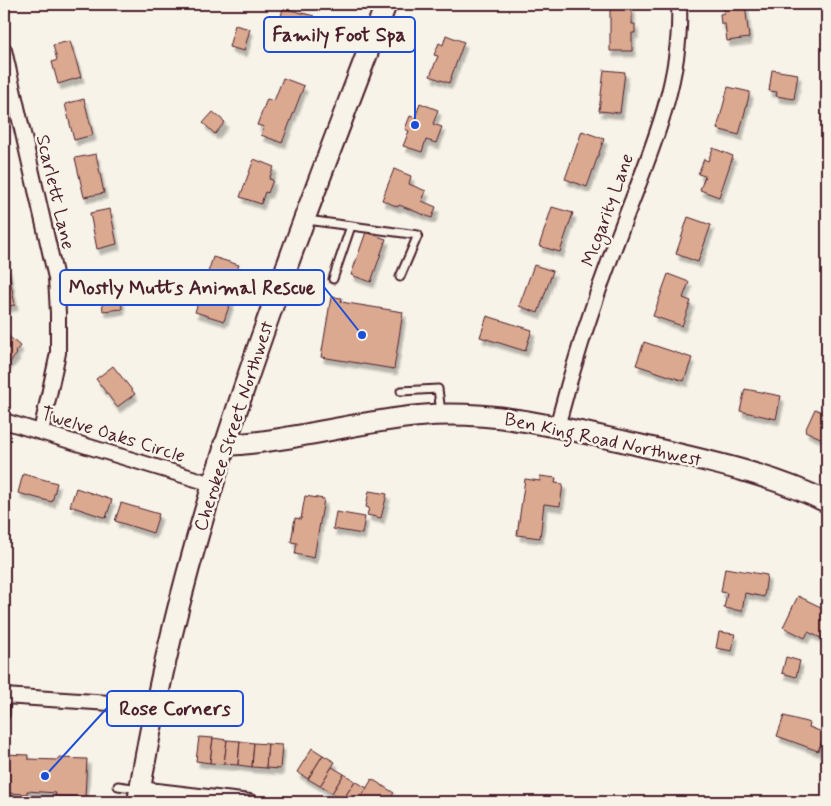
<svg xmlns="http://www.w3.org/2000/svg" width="831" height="806" viewBox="0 0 831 806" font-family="Mynerve,sans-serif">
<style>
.building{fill:#dba890;stroke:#4a1f2b;filter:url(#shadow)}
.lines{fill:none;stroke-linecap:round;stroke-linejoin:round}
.lane-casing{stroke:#4a1f2b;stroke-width:11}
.street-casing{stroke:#4a1f2b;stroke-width:18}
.secondary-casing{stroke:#4a1f2b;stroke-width:24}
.lane{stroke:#f7f3e8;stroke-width:7}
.street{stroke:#f7f3e8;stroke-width:14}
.secondary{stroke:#f7f3e8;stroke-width:20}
.labels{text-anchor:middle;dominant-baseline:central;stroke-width:5;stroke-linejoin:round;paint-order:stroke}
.street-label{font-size:19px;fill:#4a1f2b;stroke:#f7f3e8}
.leader{fill:none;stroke:#1d4ed8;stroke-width:2}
.callout-dot{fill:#1d4ed8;stroke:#f7f3e8;stroke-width:2}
.callout{fill:#f7f3e8;stroke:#1d4ed8;stroke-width:2}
.callout-label{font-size:20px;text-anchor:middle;font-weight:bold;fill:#4a1f2b}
</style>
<defs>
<filter id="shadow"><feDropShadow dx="3" dy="5.5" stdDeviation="1" flood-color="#0004"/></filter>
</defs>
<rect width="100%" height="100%" fill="#f7f3e8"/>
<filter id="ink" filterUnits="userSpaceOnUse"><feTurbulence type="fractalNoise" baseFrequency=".02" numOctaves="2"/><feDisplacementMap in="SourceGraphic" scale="10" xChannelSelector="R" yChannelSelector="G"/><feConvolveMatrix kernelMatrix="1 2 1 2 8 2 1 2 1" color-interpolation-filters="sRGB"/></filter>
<g filter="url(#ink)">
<!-- building -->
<g class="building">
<polygon points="723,4 745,4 749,38 727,41 725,24 721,24 720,14 724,13"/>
<polygon points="283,8 314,16 310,33 287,27 288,23 280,21"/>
<polygon points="610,8 632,8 632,24 635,24 635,33 632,33 632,51 610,51"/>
<polygon points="235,25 250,29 244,51 229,47"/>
<polygon points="446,35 464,42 449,83 430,76 438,56 434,55 439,43 443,45"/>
<polygon points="70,41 81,77 58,84 52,62 57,60 53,45"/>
<polygon points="604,70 625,72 620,113 599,111"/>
<polygon points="772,70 798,74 794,99 776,96 777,92 769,91"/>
<polygon points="283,78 304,86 282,143 261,135 264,127 257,125 267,99 274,101"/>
<polygon points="728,87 750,92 739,135 717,129"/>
<polygon points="84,99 93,135 74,140 65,104"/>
<polygon points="420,103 438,110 433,124 442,127 436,143 426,140 422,152 403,146 409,131 405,129 410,116 415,118"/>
<polygon points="213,112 225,122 215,134 203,123"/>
<polygon points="582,131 604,139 587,187 565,179"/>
<polygon points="713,148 733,156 719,197 700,190 705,176 698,174 704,159 708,161"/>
<polygon points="96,154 104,193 84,197 75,158"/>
<polygon points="254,159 274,167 269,179 273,180 268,193 265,192 261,204 240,197"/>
<polygon points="394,169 411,176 409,184 426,191 422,201 436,207 432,218 399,205 398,207 382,200"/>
<polygon points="552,207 573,213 560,252 539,246"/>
<polygon points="110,209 117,244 97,249 90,213"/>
<polygon points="688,217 711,225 698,262 676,254"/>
<polygon points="366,232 386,239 371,282 351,275"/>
<polygon points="213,257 239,265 233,281 237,283 224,321 195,312"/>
<polygon points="534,265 553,271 538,313 519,306"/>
<polygon points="8,268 15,305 4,307 4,269"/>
<polygon points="118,270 122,309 103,311 99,272"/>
<polygon points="668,274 689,282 683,298 691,301 682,326 653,316"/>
<polygon points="331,297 342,298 341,302 403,312 394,369 321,357"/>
<polygon points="487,316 532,330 525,351 480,337"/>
<polygon points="5,333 20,346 15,352 17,354 4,369 4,334"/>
<polygon points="644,342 692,358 684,381 636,365"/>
<polygon points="113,366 135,394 117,407 96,379"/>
<polygon points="745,389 781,396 776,419 740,411"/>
<polygon points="815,409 827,414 827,441 805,431"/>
<polygon points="23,474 57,483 52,502 18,493"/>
<polygon points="540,476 556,478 555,483 563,484 560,506 544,504 540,538 517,535 525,479 540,481"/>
<polygon points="76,488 112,500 106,518 70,506"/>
<polygon points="369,491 387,494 381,518 367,515 369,508 366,507"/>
<polygon points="305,496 324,499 314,558 295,554 297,543 291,542 295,518 301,519"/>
<polygon points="121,503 159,514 153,533 115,521"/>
<polygon points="336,512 365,517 362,534 333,529"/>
<polygon points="725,568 767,575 764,597 745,593 742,611 724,608 727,593 721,592"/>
<polygon points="798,596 827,610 827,641 808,632 805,638 783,627"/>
<polygon points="719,632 735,634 732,651 716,648"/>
<polygon points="786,657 800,661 796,677 782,673"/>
<polygon points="784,716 810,723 809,727 825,733 818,751 777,736"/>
<polygon points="199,737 213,738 210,763 196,761"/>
<polygon points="213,738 227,740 224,764 210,763"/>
<polygon points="227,740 240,741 238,765 224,764"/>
<polygon points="240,741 254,743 252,767 238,765"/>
<polygon points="254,743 268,744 266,768 252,767"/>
<polygon points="268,744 282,745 280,769 266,768"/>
<polygon points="312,748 323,755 308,779 297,772"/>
<polygon points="4,754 28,755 28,759 58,760 58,758 87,759 85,797 55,796 56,793 27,791 27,794 4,793"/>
<polygon points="323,755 335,762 320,786 308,779"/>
<polygon points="332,767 344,774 332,793 320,786"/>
<polygon points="344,774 355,781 343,800 332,793"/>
<polygon points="372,779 394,793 388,802 358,802"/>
<polygon points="355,781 367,788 358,802 347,802 343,800"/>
</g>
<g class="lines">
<defs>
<g id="lane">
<polyline points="307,220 418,235 400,277"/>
<polyline points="333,279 351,226"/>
<polyline points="401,391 438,389 441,412"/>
<polyline points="5,715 6,696"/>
<polyline points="118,786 140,789"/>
</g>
<g id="street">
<polyline points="4,50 56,278 58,313 58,353 41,432"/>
<polyline points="4,421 212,484"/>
<path d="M557 427C573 365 593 303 616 243 644 166 683 88 679 4"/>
<polyline points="4,696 155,706"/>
<polyline points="140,789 250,802"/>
</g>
<g id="secondary">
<path d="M224 445C290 442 353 422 419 416 494 409 567 429 639 445 703 460 769 473 827 502"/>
<path d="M138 802C181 525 287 265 386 4"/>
</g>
</defs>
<!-- lane casing -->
<use href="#lane" class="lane-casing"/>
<!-- street casing -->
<use href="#street" class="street-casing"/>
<!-- secondary casing -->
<use href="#secondary" class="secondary-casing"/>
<!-- lane -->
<use href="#lane" class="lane"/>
<!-- street -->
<use href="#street" class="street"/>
<!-- secondary -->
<use href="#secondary" class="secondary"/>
</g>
</g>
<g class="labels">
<!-- street labels -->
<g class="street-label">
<text transform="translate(55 192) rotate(77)">Scarlett Lane</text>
<text transform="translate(608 210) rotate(-70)">Mcgarity Lane</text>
<text transform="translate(234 426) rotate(-72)">Cherokee Street Northwest</text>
<text transform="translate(113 435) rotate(17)">Twelve Oaks Circle</text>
<text transform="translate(603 440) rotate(12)">Ben King Road Northwest</text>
</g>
</g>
<!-- callouts -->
<path class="leader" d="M415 125L415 34M362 335L324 287M45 776L107 708"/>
<g class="callout-dot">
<circle cx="415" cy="125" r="5"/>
<circle cx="362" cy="335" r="5"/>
<circle cx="45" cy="776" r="5"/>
</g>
<g class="callout">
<rect x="264" y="17" width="151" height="35" rx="5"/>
<rect x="60" y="270" width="264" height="35" rx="5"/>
<rect x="107" y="691" width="136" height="35" rx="5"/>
</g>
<g class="callout-label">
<text x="339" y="41">Family Foot Spa</text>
<text x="192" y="294">Mostly Mutts Animal Rescue</text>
<text x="175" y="715">Rose Corners</text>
</g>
<!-- margin -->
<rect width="831" height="806" fill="none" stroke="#f7f3e8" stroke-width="20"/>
<rect x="10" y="10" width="811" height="786" fill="none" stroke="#4a1f2b" stroke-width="2" filter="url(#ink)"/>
</svg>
